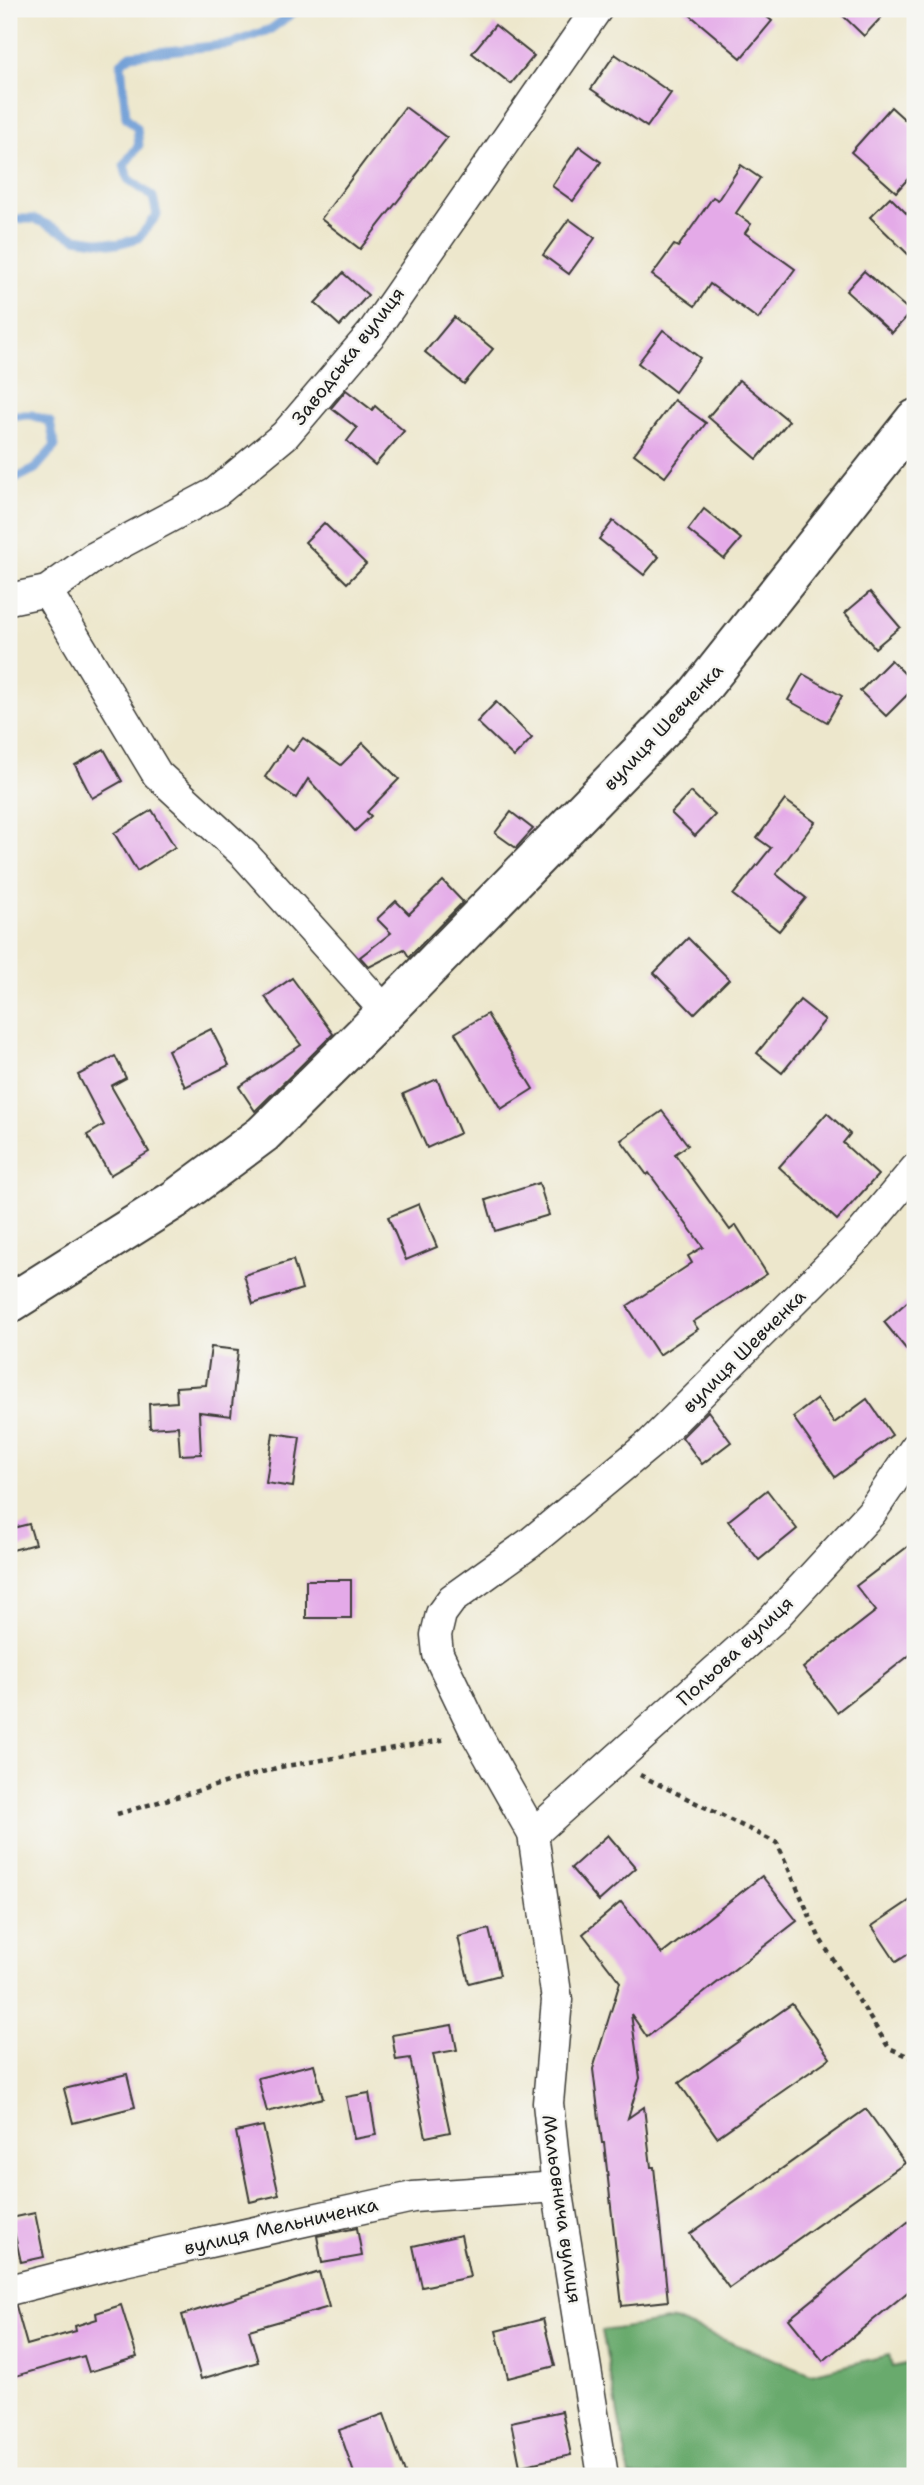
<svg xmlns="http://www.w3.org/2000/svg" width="924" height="2485" viewBox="0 0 924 2485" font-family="'Shantell Sans',sans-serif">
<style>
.forest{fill:#69aa6d;stroke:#426344;stroke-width:2}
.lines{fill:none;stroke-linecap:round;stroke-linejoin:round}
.stream{stroke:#6d9cd6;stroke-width:9}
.building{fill:#e4aae8}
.street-casing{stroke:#3b3a36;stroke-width:33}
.secondary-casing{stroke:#3b3a36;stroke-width:42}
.path{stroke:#3b3a36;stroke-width:4.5;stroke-dasharray:5 5;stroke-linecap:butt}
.street{stroke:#fff;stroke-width:30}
.secondary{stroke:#fff;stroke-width:38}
.labels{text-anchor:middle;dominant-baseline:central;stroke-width:5;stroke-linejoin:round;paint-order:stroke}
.street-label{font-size:19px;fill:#1c1c1c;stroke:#f6f6f2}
</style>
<rect width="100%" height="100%" fill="#f6f6f2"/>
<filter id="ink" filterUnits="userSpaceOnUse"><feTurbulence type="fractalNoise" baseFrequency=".0143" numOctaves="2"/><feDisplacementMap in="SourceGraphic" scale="14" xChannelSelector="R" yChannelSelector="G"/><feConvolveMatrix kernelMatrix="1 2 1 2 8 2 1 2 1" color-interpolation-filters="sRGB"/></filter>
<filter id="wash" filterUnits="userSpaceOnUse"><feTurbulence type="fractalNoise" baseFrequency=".00686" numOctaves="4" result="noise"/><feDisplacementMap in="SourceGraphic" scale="28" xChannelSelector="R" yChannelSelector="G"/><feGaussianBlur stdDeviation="1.57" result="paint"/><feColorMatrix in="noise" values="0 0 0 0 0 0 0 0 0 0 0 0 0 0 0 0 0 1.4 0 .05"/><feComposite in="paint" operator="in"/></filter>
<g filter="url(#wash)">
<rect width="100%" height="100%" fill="#ede7cc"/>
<!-- forest -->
<polygon class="forest" points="674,2320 811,2374 889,2355 892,2367 915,2362 915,2476 630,2476 602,2331"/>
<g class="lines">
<!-- stream -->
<g class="stream">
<polyline points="9,221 12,219 35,219 76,238 117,244 139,238 157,215 153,197 128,179 124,165 139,145 137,128 126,117 121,63 131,55 231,44 271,29 298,9"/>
<polyline points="9,415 32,415 50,422 55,446 35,469 9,482"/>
</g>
</g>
<g id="blocks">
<!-- building -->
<g class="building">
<polygon points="683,9 757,9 772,21 741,58"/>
<polygon points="836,9 889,9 864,36"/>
<polygon points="495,25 534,56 511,84 472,53"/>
<polygon points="615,54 671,93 647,127 591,89"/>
<polygon points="405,107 447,138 360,249 321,219"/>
<polygon points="891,107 915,129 915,171 896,192 851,152"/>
<polygon points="579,146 601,162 573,201 552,186"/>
<polygon points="741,165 760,178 736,213 751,224 745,233 795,269 758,319 710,284 695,306 652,275 674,245 678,247 713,197 718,200"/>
<polygon points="890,197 915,222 915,261 870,217"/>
<polygon points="569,219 595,238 569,274 543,255"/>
<polygon points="864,271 911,312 892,333 846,291"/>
<polygon points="343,273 368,295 340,326 315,303"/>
<polygon points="454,317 493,349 464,384 425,352"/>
<polygon points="663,330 700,358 675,392 638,363"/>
<polygon points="739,380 789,421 757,459 708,417"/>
<polygon points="346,390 372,410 375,406 404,431 375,465 347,441 357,428 331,408"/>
<polygon points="674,400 706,423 665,477 634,454"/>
<polygon points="704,509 741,539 724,559 688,530"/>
<polygon points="613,521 659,557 644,575 599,539"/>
<polygon points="324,523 366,564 347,583 305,542"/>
<polygon points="870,592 900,627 875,648 845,613"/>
<polygon points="891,660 915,684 915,687 886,716 860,691"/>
<polygon points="803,674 842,696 827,722 788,700"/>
<polygon points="496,702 532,738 514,757 477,722"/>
<polygon points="303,738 341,765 363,743 399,779 367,812 371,816 355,831 308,779 296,798 265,777 286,746 293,751"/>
<polygon points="104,749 122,781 92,798 75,765"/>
<polygon points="691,792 715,815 695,836 671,813"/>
<polygon points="785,800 815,822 776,874 806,898 779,931 733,895 771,848 757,838"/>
<polygon points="152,810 175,847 137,871 114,833"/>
<polygon points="511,812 533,829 516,848 495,833"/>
<polygon points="443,881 463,902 409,957 404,949 369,967 360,957 391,933 377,919 396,901 409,914"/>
<polygon points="688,938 729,979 694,1014 654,973"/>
<polygon points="292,978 333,1034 255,1111 239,1087 301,1045 265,997"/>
<polygon points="800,1000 825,1020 782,1073 757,1053"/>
<polygon points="487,1014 533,1089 501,1109 455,1033"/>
<polygon points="211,1029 229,1065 185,1087 168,1050"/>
<polygon points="115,1056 126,1078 111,1086 149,1152 110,1175 87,1135 104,1125 78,1075"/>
<polygon points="437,1079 460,1133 427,1148 403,1094"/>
<polygon points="662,1111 688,1145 675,1154 730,1230 736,1225 767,1274 693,1322 698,1329 659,1355 627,1306 692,1263 688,1256 703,1247 649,1173 647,1175 621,1140"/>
<polygon points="827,1113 850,1134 843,1143 878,1175 837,1220 779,1167"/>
<polygon points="539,1183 549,1215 495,1231 486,1200"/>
<polygon points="419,1204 437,1247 406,1260 388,1217"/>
<polygon points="293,1260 302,1289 253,1304 244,1275"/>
<polygon points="915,1295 915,1360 884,1322"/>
<polygon points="211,1347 238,1350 231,1416 199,1412 201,1454 180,1455 178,1426 150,1428 149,1404 177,1402 176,1387 206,1385"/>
<polygon points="817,1399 834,1423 867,1399 892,1435 835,1477 793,1417"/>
<polygon points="708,1411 731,1442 702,1464 682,1437"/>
<polygon points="273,1433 300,1437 293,1487 266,1483"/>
<polygon points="767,1490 797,1529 759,1560 728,1521"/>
<polygon points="29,1524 35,1544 9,1551 9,1529"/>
<polygon points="915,1541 915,1651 837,1712 803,1668 876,1611 856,1586"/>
<rect x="306" y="1580" width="45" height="38"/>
<polygon points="608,1835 636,1868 599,1901 571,1868"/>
<polygon points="762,1876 797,1921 647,2037 631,2014 640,2078 628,2118 644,2107 651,2167 654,2167 668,2301 622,2306 604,2143 602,2143 593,2069 620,1982 583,1934 621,1902 662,1954"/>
<polygon points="915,1897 915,1950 896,1962 872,1926"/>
<polygon points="489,1929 500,1975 469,1983 458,1937"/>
<polygon points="792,2004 830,2058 717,2137 679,2083"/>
<polygon points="452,2025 457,2050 433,2054 450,2132 426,2137 410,2058 396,2060 392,2035"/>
<polygon points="314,2064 323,2098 267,2112 258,2078"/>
<polygon points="127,2074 135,2107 73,2123 64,2089"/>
<polygon points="369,2093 376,2135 354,2139 346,2097"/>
<polygon points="866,2109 905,2163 729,2288 690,2234"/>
<polygon points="263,2126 279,2195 250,2202 236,2132"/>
<polygon points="35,2213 44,2257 21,2262 11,2218"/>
<polygon points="915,2216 915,2286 823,2361 789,2319"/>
<polygon points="357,2228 362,2256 322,2263 317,2236"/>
<polygon points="461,2235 470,2277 422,2287 413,2246"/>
<polygon points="319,2272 329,2307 249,2330 258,2362 201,2379 182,2315"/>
<polygon points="121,2305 137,2357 89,2372 84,2356 9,2378 9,2307 16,2306 27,2345 76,2331 75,2326 97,2319 96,2313"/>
<polygon points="543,2319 555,2366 508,2378 496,2331"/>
<polygon points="562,2411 571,2455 520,2466 511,2422"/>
<polygon points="384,2414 406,2476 355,2476 339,2430"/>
</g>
</g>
</g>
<g filter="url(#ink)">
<use href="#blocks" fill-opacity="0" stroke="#3b3a36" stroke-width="2"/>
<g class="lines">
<defs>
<g id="street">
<polyline points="47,591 157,774 245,855 386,1012"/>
<polyline points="9,599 47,591 93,558 215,493 285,435 372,333 597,9"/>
<polyline points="533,1834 772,1620 871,1513 915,1448"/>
<polyline points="9,2290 124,2261 413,2197 557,2187"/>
<polyline points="603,2476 557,2187 548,2103 557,2000 533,1834 477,1735 438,1654 436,1635 441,1614 452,1599 530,1543 651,1443 859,1236 915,1169"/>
</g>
<polyline id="secondary" points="9,1304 174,1200 263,1134 386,1012 696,695 915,419"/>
</defs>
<!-- street casing -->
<use href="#street" class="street-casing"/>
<!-- secondary casing -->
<use href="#secondary" class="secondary-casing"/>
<!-- path -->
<g class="path">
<polyline points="9,27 18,9"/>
<polyline points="640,1775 777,1843 820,1939 889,2048 915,2059"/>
<polyline points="117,1814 280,1767 448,1739"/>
</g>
<!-- street -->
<use href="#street" class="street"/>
<!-- secondary -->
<use href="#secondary" class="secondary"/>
</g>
</g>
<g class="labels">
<!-- street labels -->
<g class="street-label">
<text transform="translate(348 356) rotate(-52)">Заводська вулиця</text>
<text transform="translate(663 727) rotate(-47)">вулиця Шевченка</text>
<text transform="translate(744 1351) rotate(-45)">вулиця Шевченка</text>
<text transform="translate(735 1651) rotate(-43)">Польова вулиця</text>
<text transform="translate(562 2209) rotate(82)">Мальовнича вулиця</text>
<text transform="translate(281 2226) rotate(-13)">вулиця Мельниченка</text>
</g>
</g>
<!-- margin -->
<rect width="924" height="2485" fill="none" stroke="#f6f6f2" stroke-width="35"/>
</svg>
